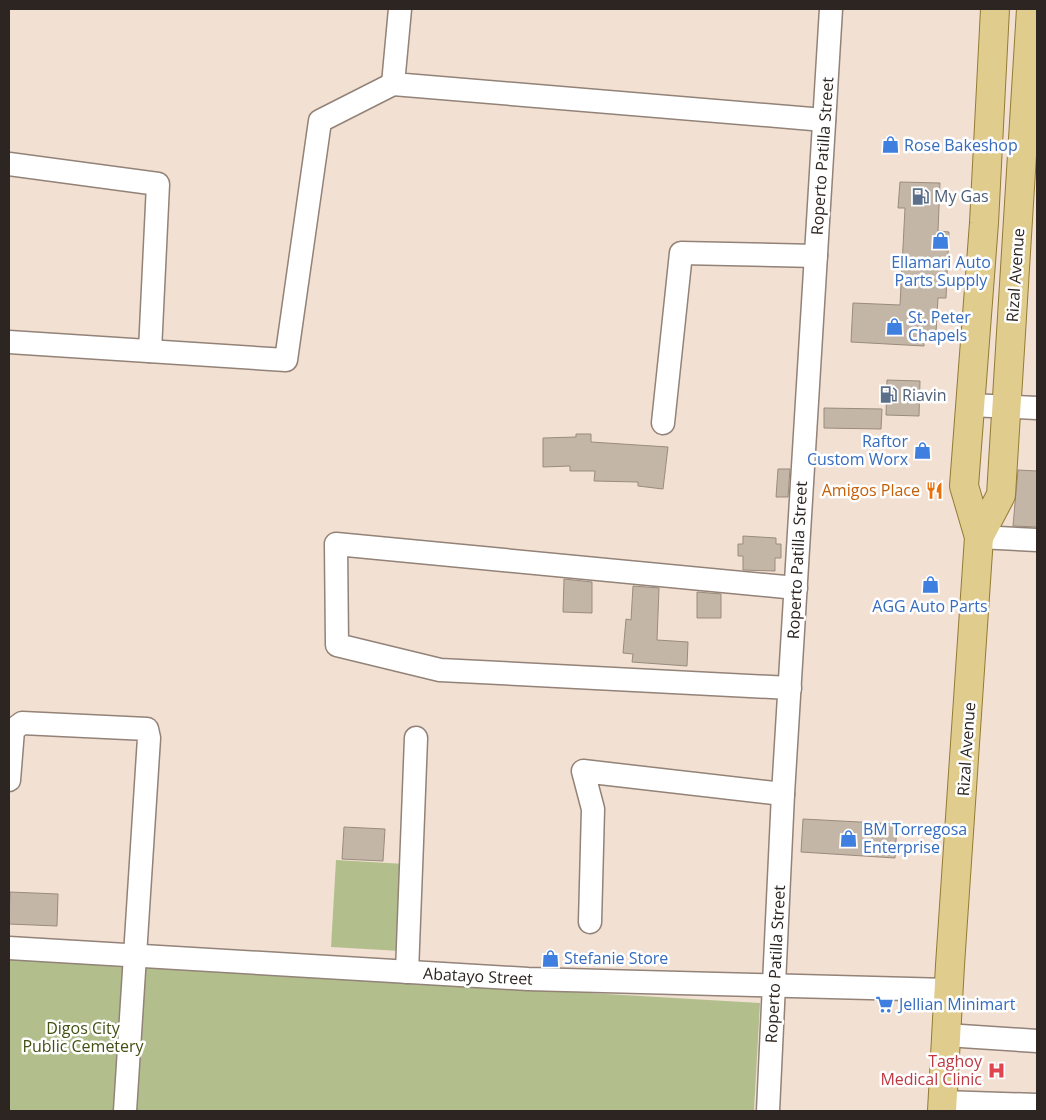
<svg xmlns="http://www.w3.org/2000/svg" width="1046" height="1120" viewBox="0 0 1046 1120" font-family="'Open Sans',sans-serif">
<style>
.green{fill:#b2bf8d}
.building{fill:#c4b6a7;stroke:#998b7d}
.lines{fill:none;stroke-linecap:round;stroke-linejoin:round}
.minor-casing{stroke:#928277;stroke-width:25}
.major-casing{stroke:#937b35;stroke-width:30}
.minor{stroke:#fff;stroke-width:22}
.major{stroke:#e0cc8c;stroke-width:28}
.labels{text-anchor:middle;dominant-baseline:central;stroke-width:5;stroke-linejoin:round;paint-order:stroke}
.shop-label{font-size:16px;fill:#366cbe;stroke:#fff;text-anchor:start}
.street-label{font-size:16px;fill:#2c2521;stroke:#fff}
.service-label{font-size:16px;fill:#4e5e75;stroke:#fff;text-anchor:start}
.food-label{font-size:16px;fill:#c56008;stroke:#fff;text-anchor:end}
.park-label{font-size:16px;fill:#445013;stroke:#fff}
.health-label{font-size:16px;fill:#be3a42;stroke:#fff;text-anchor:end}
</style>
<rect width="100%" height="100%" fill="#f2e0d3"/>
<!-- green -->
<g class="green">
<polygon points="336,860 405,864 400,951 331,947"/>
<polygon points="9,959 760,1003 754,1111 9,1111"/>
</g>
<!-- building -->
<g class="building">
<polygon points="900,182 940,183 938,231 949,232 946,298 938,298 936,333 924,333 924,346 851,342 853,303 900,305 905,208 898,208"/>
<polygon points="887,380 920,381 919,416 886,415"/>
<polygon points="824,408 882,409 881,429 824,428"/>
<polygon points="576,434 591,434 591,442 668,447 663,489 638,486 638,482 594,481 595,471 570,471 570,466 543,467 543,438 576,437"/>
<polygon points="778,469 790,469 788,497 776,497"/>
<polygon points="1018,470 1037,471 1037,527 1013,526"/>
<polygon points="743,536 776,538 776,544 781,544 781,558 775,558 775,571 743,570 743,556 738,556 738,544 743,544"/>
<polygon points="564,579 592,582 592,613 563,612"/>
<polygon points="633,586 659,588 657,640 688,642 687,666 632,662 633,654 623,653 626,619 631,620"/>
<polygon points="697,592 721,594 721,618 697,618"/>
<polygon points="803,819 897,824 895,858 801,852"/>
<polygon points="344,827 385,829 383,861 342,859"/>
<polygon points="10,892 58,894 57,926 9,924"/>
</g>
<g class="lines">
<defs>
<g id="minor">
<polyline points="400,9 393,84 824,120"/>
<polyline points="9,164 158,184 150,351"/>
<polyline points="9,342 286,360 320,121 393,84"/>
<polyline points="970,405 1037,408"/>
<polyline points="663,423 681,253 816,256"/>
<polyline points="979,537 1037,540"/>
<polyline points="790,688 440,670 337,645 336,544 796,588"/>
<polyline points="9,780 13,730 22,723 147,729 149,738 125,1111"/>
<polyline points="590,922 593,809 583,771 783,794"/>
<polyline points="9,948 528,979 948,990"/>
<polyline points="407,972 416,738"/>
<polyline points="946,1035 1037,1041"/>
<polyline points="942,1102 1037,1105"/>
<polyline points="768,1111 783,794 831,9"/>
</g>
<g id="major">
<polyline points="979,537 1001,495 1031,9"/>
<polyline points="942,1111 950,965 979,537 964,486 984,223 995,9"/>
</g>
</defs>
<!-- minor casing -->
<use href="#minor" class="minor-casing"/>
<!-- major casing -->
<use href="#major" class="major-casing"/>
<!-- minor -->
<use href="#minor" class="minor"/>
<!-- major -->
<use href="#major" class="major"/>
</g>
<!-- icons -->
<defs>
<symbol id="shop-bare" viewBox="-9 -9 18 18"><path d="M-5-2.5h2.3a2.7 3.5 0 0 1 5.4 0H5L5.5 6h-11ZM-1.5-2.5h3a1.5 2.3 0 0 0-3 0Z" fill="#3f7fe0" stroke="#fff" stroke-width="2.5" paint-order="stroke"/></symbol>
<symbol id="fuel-bare" viewBox="-9 -9 18 18"><path d="M-5.5-6h7V0h2V4h1.3V-2.5L3-4.5l.8-.8L6-3V5H2.5V1h-1V6h-7ZM-4.2-4.7v3.2H.2V-4.7Z" fill="#5c6f8a" stroke="#fff" stroke-width="2.5" paint-order="stroke"/></symbol>
<symbol id="restaurant-bare" viewBox="-9 -9 18 18"><path d="M-5-6h1v4h1v-4h1v4h1v-4h1v5L-1.5 .5V6h-2V.5L-5-1ZM5-6V6H3V1.5H1.5Q1.5-4 5-6Z" fill="#e8710a" stroke="#fff" stroke-width="2.5" paint-order="stroke"/></symbol>
<symbol id="supermarket-bare" viewBox="-9 -9 18 18"><path d="M-6-5.5h2.5l.6 2H6L4.5 2H-2.5L-4.4-4H-6ZM-1.5 3.2a1.3 1.3 0 1 0 .1 0ZM3 3.2a1.3 1.3 0 1 0 .1 0Z" fill="#3f7fe0" stroke="#fff" stroke-width="2.5" paint-order="stroke"/></symbol>
<symbol id="hospital-bare" viewBox="-9 -9 18 18"><path d="M-5-5h3v3.5h4V-5h3V5h-3V1.5h-4V5h-3Z" fill="#e0444e" stroke="#fff" stroke-width="2.5" paint-order="stroke"/></symbol>
</defs>
<g fill-rule="evenodd">
<use href="#shop-bare" x="878" y="132" width="25" height="25"/>
<use href="#fuel-bare" x="908" y="184" width="25" height="25"/>
<use href="#shop-bare" x="928" y="228" width="25" height="25"/>
<use href="#shop-bare" x="882" y="314" width="25" height="25"/>
<use href="#fuel-bare" x="876" y="382" width="25" height="25"/>
<use href="#shop-bare" x="910" y="438" width="25" height="25"/>
<use href="#restaurant-bare" x="922" y="478" width="25" height="25"/>
<use href="#shop-bare" x="918" y="572" width="25" height="25"/>
<use href="#shop-bare" x="836" y="826" width="25" height="25"/>
<use href="#shop-bare" x="538" y="946" width="25" height="25"/>
<use href="#supermarket-bare" x="872" y="992" width="25" height="25"/>
<use href="#hospital-bare" x="984" y="1058" width="25" height="25"/>
</g>
<g class="labels">
<!-- shop labels -->
<g class="shop-label">
<text x="904" y="145">Rose Bakeshop</text>
<text x="941" y="262" text-anchor="middle">Ellamari Auto<tspan x="941" dy="18">Parts Supply</tspan></text>
<text x="908" y="317">St. Peter<tspan x="908" dy="18">Chapels</tspan></text>
<text x="908" y="441" text-anchor="end">Raftor<tspan x="908" dy="18">Custom Worx</tspan></text>
<text x="930" y="606" text-anchor="middle">AGG Auto Parts</text>
<text x="863" y="829">BM Torregosa<tspan x="863" dy="18">Enterprise</tspan></text>
<text x="564" y="958">Stefanie Store</text>
<text x="899" y="1004">Jellian Minimart</text>
</g>
<!-- street labels -->
<g class="street-label">
<text transform="translate(822 156) rotate(-86)">Roperto Patilla Street</text>
<text transform="translate(1015 275) rotate(-86)">Rizal Avenue</text>
<text transform="translate(797 560) rotate(-87)">Roperto Patilla Street</text>
<text transform="translate(966 749) rotate(-86)">Rizal Avenue</text>
<text transform="translate(775 964) rotate(-87)">Roperto Patilla Street</text>
<text transform="translate(478 976) rotate(3)">Abatayo Street</text>
</g>
<!-- service labels -->
<g class="service-label">
<text x="934" y="196">My Gas</text>
<text x="902" y="395">Riavin</text>
</g>
<!-- food labels -->
<g class="food-label">
<text x="920" y="490">Amigos Place</text>
</g>
<!-- park labels -->
<g class="park-label">
<text x="83" y="1028">Digos City<tspan x="83" dy="18">Public Cemetery</tspan></text>
</g>
<!-- health labels -->
<g class="health-label">
<text x="982" y="1061">Taghoy<tspan x="982" dy="18">Medical Clinic</tspan></text>
</g>
</g>
<!-- border -->
<rect width="1046" height="1120" fill="none" stroke="#2c2521" stroke-width="20"/>
</svg>
